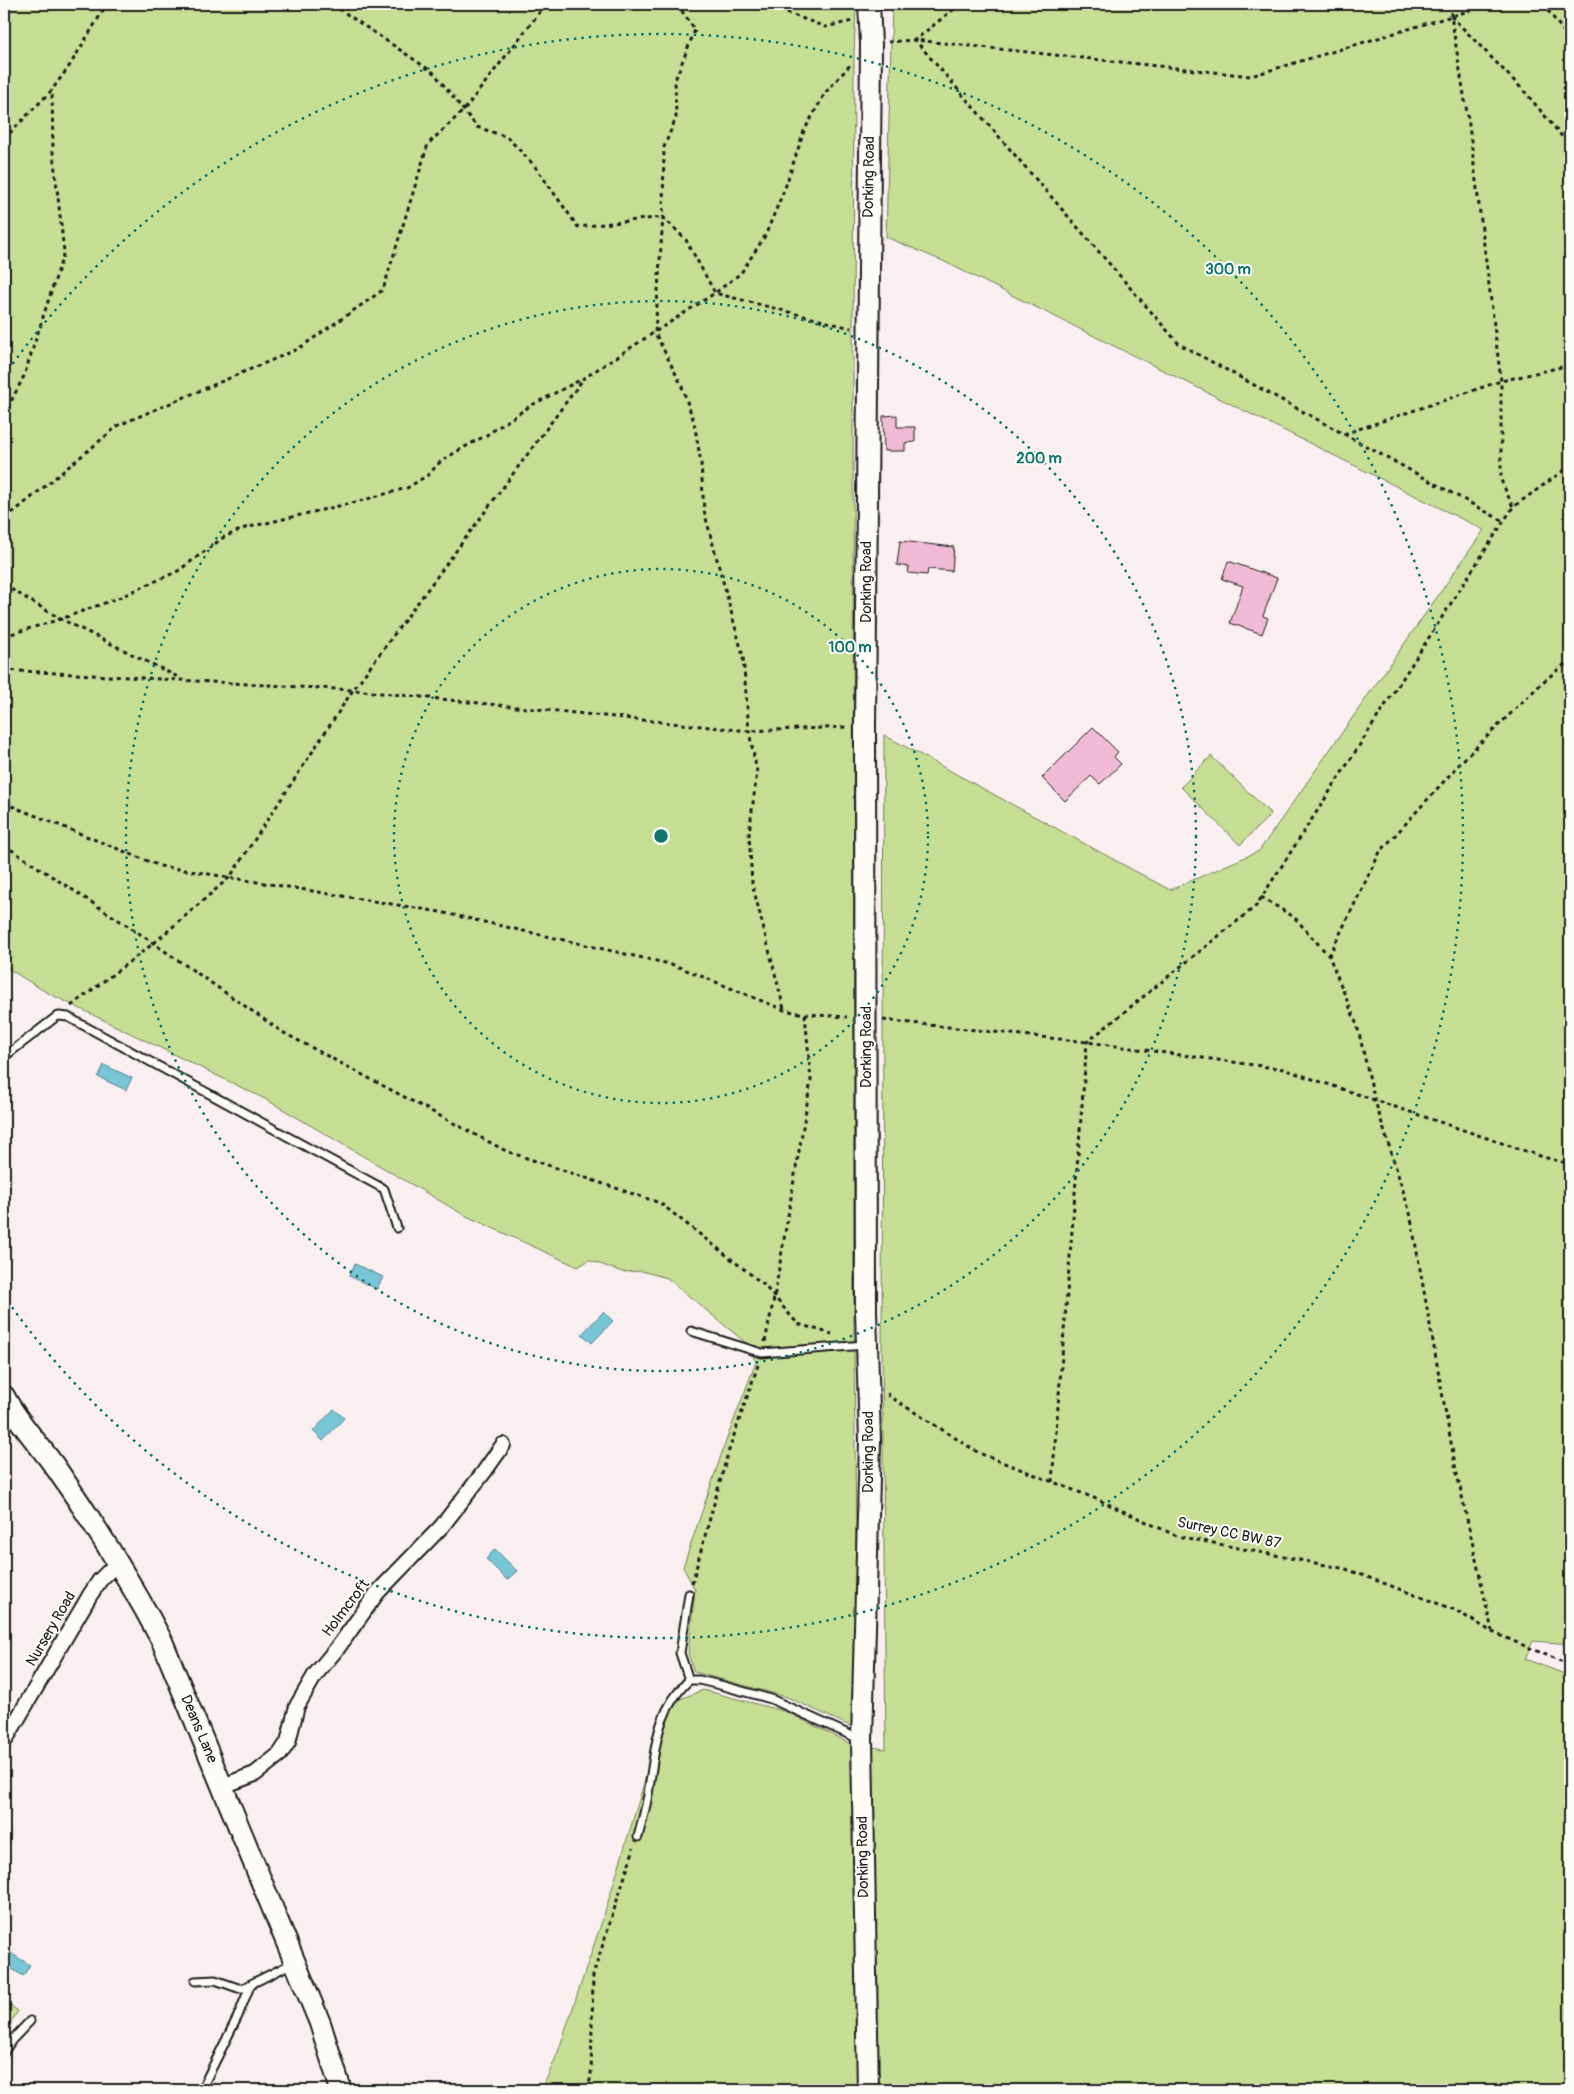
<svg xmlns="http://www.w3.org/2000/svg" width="1574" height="2094" viewBox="0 0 1574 2094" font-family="Pangolin,sans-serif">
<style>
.green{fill:#c6de94;stroke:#717d58}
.water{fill:#78c5d6;stroke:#53818c}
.building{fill:#f0bad4;stroke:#1c1c1c}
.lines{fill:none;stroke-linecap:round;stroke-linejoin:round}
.lane-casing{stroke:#1c1c1c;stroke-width:11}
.street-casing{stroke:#1c1c1c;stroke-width:18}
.secondary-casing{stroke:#1c1c1c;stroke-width:24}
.path{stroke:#1c1c1c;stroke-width:3;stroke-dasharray:4 4;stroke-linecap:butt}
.lane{stroke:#fdfcf7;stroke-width:7}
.street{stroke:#fdfcf7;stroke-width:14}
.secondary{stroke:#fdfcf7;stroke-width:20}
.ring{fill:none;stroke:#0f766e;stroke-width:2.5;stroke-dasharray:2.5 5}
.labels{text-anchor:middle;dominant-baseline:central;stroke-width:4;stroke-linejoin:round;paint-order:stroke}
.street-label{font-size:15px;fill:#1c1c1c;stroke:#fdfcf7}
.centre{fill:#0f766e;stroke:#fdfcf7;stroke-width:2.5}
.ring-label{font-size:15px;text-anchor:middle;font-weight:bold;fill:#0f766e;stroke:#fdfcf7;stroke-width:4;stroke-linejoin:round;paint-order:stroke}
</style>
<rect width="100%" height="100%" fill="#faeff0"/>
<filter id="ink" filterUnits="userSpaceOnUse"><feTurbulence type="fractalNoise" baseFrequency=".02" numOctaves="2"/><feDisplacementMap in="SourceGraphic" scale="10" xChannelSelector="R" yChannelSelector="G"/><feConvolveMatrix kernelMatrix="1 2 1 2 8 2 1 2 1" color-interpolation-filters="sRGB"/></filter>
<g filter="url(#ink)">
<!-- green -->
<g class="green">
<polygon points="4,4 856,4 854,54 853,339 854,1351 858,1721 850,1726 787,1697 694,1672 688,1653 695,1590 683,1567 726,1441 756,1362 746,1343 667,1278 642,1271 622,1272 589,1260 578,1267 464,1215 267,1100 46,992 4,966"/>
<polygon points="892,4 1570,4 1570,1644 1533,1641 1525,1659 1570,1676 1570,2090 542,2090 558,2052 604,1915 653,1754 675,1701 703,1690 787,1712 851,1744 886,1749 882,1350 884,735 1170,890 1259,851 1484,530 945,262 886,237"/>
<polygon points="1211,756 1271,814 1240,845 1181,787"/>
<polygon points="4,2001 18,2011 4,2033"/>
</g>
<!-- water -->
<g class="water">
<polygon points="104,1065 132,1078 126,1090 98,1077"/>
<polygon points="355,1264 383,1277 377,1289 349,1276"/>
<polygon points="603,1312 613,1321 592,1343 582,1334"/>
<polygon points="334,1409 344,1418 323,1441 313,1431"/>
<polygon points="495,1549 517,1571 507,1580 486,1559"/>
<polygon points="4,1949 30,1965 23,1976 4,1964"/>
</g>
<!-- building -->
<g class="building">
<polygon points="897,415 897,427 915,427 915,442 905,443 905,451 884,451 883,416"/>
<polygon points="900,541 954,547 952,571 928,569 927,575 908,573 909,567 897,565"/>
<polygon points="1228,561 1277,578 1263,616 1268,618 1262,634 1230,623 1243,586 1222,579"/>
<polygon points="1093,727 1118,752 1114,757 1121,764 1100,784 1091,776 1065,801 1042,778"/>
</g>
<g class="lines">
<defs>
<g id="lane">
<polyline points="4,1057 56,1017 59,1016 68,1017 384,1189 397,1228"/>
<polyline points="691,1331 762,1353 865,1345"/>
<polyline points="689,1594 680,1653 689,1680"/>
<path d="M638 1837C642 1821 647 1805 649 1788 656 1745 656 1712 689 1680H699L720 1685 771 1699 859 1739"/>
<polyline points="195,1981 215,1980 238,1988 243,1988 293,1963"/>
<polyline points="4,2052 11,2041 30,2021"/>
<polyline points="201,2090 238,2016 250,1986"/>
</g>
<g id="street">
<polyline points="4,1742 90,1595 100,1580 118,1562"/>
<polyline points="223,1786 255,1774 280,1754 288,1742 297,1706 315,1675 339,1646 377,1593 442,1526 484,1472 503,1445"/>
</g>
<g id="secondary">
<path d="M4 1396C18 1423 41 1446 58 1471 96 1526 131 1582 162 1641L320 2023 341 2090"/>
<polyline points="868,2090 862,1740 870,1441 866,1312 865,727 871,44 869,4"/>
</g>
</defs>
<!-- lane casing -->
<use href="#lane" class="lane-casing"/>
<!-- street casing -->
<use href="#street" class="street-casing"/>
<!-- secondary casing -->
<use href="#secondary" class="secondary-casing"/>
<!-- path -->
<g class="path">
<polyline points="332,4 434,73 477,127 507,137 534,165 578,227 663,217 686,240 715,293 851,328"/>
<polyline points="677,4 695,30 675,80 676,118 664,147 663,217 655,333 681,384 694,422 701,463 704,511 743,656 749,731 757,772 749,834 752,883 784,1009"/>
<polyline points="764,4 825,27 853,21"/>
<polyline points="960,4 915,40 1179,344 1344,434 1501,381 1570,365"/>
<polyline points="1451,4 1451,16 1469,125 1501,381 1501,480 1513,507"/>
<polyline points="1543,4 1570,40"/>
<polyline points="1451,16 1525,92 1570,146"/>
<polyline points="888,42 915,40 1251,76 1492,4"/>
<polyline points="4,139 52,90 70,65 107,4"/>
<polyline points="4,415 24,376 64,252 53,152 52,90"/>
<polyline points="1344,434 1503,521"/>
<polyline points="4,516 15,511 119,425 298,349 383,290 428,144 464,110 546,4"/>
<polyline points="4,585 61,619 180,678"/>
<polyline points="4,636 61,619 118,598 178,571 224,537 245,528 356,502 407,488 428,475 441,461 461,449 485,436 530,406 584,378 715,293 741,273 765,236 785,188 804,131 825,93 852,63"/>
<polyline points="4,670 353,690 749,731 848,727"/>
<polyline points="4,803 160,866 440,912 674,965 784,1010 805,1014 847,1017"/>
<polyline points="4,845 143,936 284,1033 506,1151 660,1203 763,1284 798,1324 832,1334"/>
<polyline points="1261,897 1294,917 1329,956 1357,1025 1375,1101 1410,1213 1455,1465 1492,1631"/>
<polyline points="1329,956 1380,852 1465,758 1544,681 1570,660"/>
<polyline points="71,1006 154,943 230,877 353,690 584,378"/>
<polyline points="883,1020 1087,1042 1283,1069 1543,1157 1570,1164"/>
<polyline points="765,1342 774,1298 811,1080 805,1014"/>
<polyline points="888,1393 889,1396 979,1453 1099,1500 1177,1536 1346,1569 1455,1610 1492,1632 1570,1665"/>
<polyline points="1052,1482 1087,1042 1256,906 1513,507 1570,466"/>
<polyline points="692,1583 728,1453 759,1362"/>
<polyline points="587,2090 591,2077 593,1975 634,1848"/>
</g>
<!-- lane -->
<use href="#lane" class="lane"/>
<!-- street -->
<use href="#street" class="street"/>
<!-- secondary -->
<use href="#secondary" class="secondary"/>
</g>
</g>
<!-- distance rings -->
<g class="ring">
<circle cx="661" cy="836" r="267"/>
<circle cx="661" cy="836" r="535"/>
<path d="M4 376A802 802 0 1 1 4 1296"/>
</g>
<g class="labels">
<!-- street labels -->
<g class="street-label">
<text transform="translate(869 177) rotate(-89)">Dorking Road</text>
<text transform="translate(866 582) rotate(-90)">Dorking Road</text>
<text transform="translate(866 1047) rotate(-90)">Dorking Road</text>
<text transform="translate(868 1452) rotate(-90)">Dorking Road</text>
<text transform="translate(1229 1533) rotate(12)">Surrey CC BW 87</text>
<text transform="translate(346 1608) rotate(-53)">Holmcroft</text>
<text transform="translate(51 1629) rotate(-60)">Nursery Road</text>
<text transform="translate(199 1729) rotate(67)">Deans Lane</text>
<text transform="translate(863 1857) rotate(-91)">Dorking Road</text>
</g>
</g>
<circle cx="661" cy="836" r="8" class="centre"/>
<g class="ring-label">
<text x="1228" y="274">300 m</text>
<text x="1039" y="463">200 m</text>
<text x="850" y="652">100 m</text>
</g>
<!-- margin -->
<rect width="1574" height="2094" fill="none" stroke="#fdfcf7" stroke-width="20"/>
<rect x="10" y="10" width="1554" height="2074" fill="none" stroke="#1c1c1c" stroke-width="2" filter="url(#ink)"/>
</svg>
